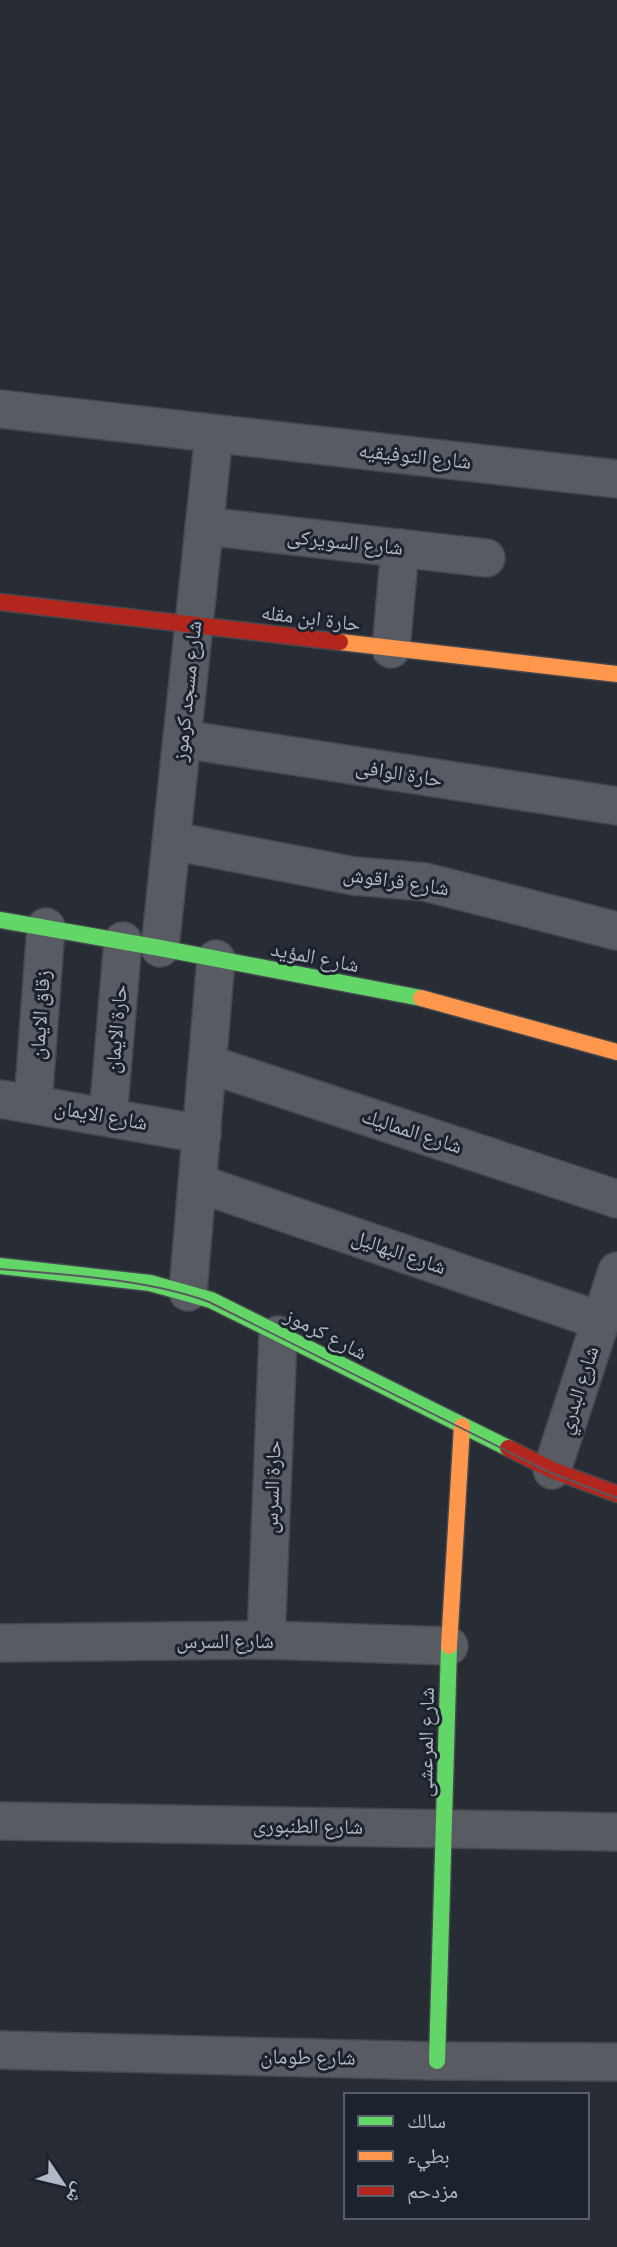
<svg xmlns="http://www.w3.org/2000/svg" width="617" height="2247" viewBox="0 0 617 2247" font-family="Signika,'Noto Naskh Arabic',sans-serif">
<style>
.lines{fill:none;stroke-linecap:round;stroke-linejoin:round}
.street-casing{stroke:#44474d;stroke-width:40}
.fast-casing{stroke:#44474d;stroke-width:19}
.slow-casing{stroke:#44474d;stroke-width:19}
.jam-casing{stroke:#44474d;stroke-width:19}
.street{stroke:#585b62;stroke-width:37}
.fast{stroke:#63d668;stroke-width:16}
.slow{stroke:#ff974d;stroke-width:16}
.jam{stroke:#b3261e;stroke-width:16}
.tram{stroke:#575a60;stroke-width:2}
.labels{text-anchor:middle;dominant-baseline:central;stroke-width:6;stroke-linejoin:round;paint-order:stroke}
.street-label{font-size:21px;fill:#b2b8c5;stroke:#1c232e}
</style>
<rect width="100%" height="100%" fill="#282c34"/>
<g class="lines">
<defs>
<g id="street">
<polyline points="0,409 617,479"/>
<polyline points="204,526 486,558"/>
<polyline points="391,649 400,548"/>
<polyline points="182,739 617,806"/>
<polyline points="173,841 354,876 425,882 617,931"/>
<polyline points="160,948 214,434"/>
<polyline points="208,1064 617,1199"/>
<polyline points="0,1099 202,1134"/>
<polyline points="33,1103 46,927"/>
<polyline points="108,1117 123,941"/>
<polyline points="197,1183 601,1321"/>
<polyline points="188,1292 216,959"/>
<polyline points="552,1470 617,1271"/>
<polyline points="266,1640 278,1335"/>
<polyline points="0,1643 266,1640 449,1646"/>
<polyline points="0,1821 617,1832"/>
<polyline points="0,2050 437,2061 617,2062"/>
</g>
<g id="fast">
<polyline points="0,920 160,948 421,998"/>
<polyline points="0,1266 150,1283 211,1300 508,1448"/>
<polyline points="437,2061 449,1646"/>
</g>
<g id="slow">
<polyline points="340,642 617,674"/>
<polyline points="421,998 617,1052"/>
<polyline points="449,1646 462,1426"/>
</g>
<g id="jam">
<polyline points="0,602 340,642"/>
<polyline points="508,1448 552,1470 617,1494"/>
</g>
</defs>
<!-- street casing -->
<use href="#street" class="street-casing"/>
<!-- fast casing -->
<use href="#fast" class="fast-casing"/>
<!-- slow casing -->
<use href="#slow" class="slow-casing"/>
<!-- jam casing -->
<use href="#jam" class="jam-casing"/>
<!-- street -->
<use href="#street" class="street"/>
<!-- fast -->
<use href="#fast" class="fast"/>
<!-- slow -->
<use href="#slow" class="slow"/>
<!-- jam -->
<use href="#jam" class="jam"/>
<!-- tram -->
<path class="tram" d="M0 1269C67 1275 147 1279 209 1302L551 1473 617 1498"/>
</g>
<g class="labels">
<!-- street labels -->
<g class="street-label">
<text transform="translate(415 456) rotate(6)">شارع التوفيقيه</text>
<text transform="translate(345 542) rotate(6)">شارع السويركى</text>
<text transform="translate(311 618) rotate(7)">حارة ابن مقله</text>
<text transform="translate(187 691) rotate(-84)">شارع مسجد كرموز</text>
<text transform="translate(399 773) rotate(9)">حارة الوافى</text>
<text transform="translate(396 881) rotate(8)">شارع قراقوش</text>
<text transform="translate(315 957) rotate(11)">شارع المؤيد</text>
<text transform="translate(40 1015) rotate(-86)">زقاق الايمان</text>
<text transform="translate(116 1029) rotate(-85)">حارة الايمان</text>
<text transform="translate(101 1115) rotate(10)">شارع الايمان</text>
<text transform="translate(412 1131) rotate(18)">شارع المماليك</text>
<text transform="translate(399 1252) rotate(19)">شارع البهاليل</text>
<text transform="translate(326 1334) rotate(27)">شارع كرموز</text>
<text transform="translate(578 1390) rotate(-72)">شارع البدري</text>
<text transform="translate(272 1487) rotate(-88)">حارة السرس</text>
<text x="225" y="1641">شارع السرس</text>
<text transform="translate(426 1742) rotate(-89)">شارع المرعشى</text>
<text transform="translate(308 1826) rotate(1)">شارع الطنبورى</text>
<text transform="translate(308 2057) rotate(1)">شارع طومان</text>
</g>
</g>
<!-- legend -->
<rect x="344" y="2093" width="245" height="126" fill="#1c232e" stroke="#585f6a" stroke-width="2"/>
<rect x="358" y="2116" width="35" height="10" fill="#63d668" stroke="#585f6a" stroke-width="2"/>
<text x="407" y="2128" font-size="21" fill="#b2b8c5">سالك</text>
<rect x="358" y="2151" width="35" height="10" fill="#ff974d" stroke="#585f6a" stroke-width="2"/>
<text x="407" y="2163" font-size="21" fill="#b2b8c5">بطيء</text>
<rect x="358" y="2186" width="35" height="10" fill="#b3261e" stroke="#585f6a" stroke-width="2"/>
<text x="407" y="2198" font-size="21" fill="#b2b8c5">مزدحم</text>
<!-- north arrow -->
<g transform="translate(63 2184) rotate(125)" stroke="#1c232e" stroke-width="5" paint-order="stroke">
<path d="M0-5L12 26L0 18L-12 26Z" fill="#b2b8c5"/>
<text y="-10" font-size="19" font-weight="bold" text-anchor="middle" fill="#b2b8c5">ش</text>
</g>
</svg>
